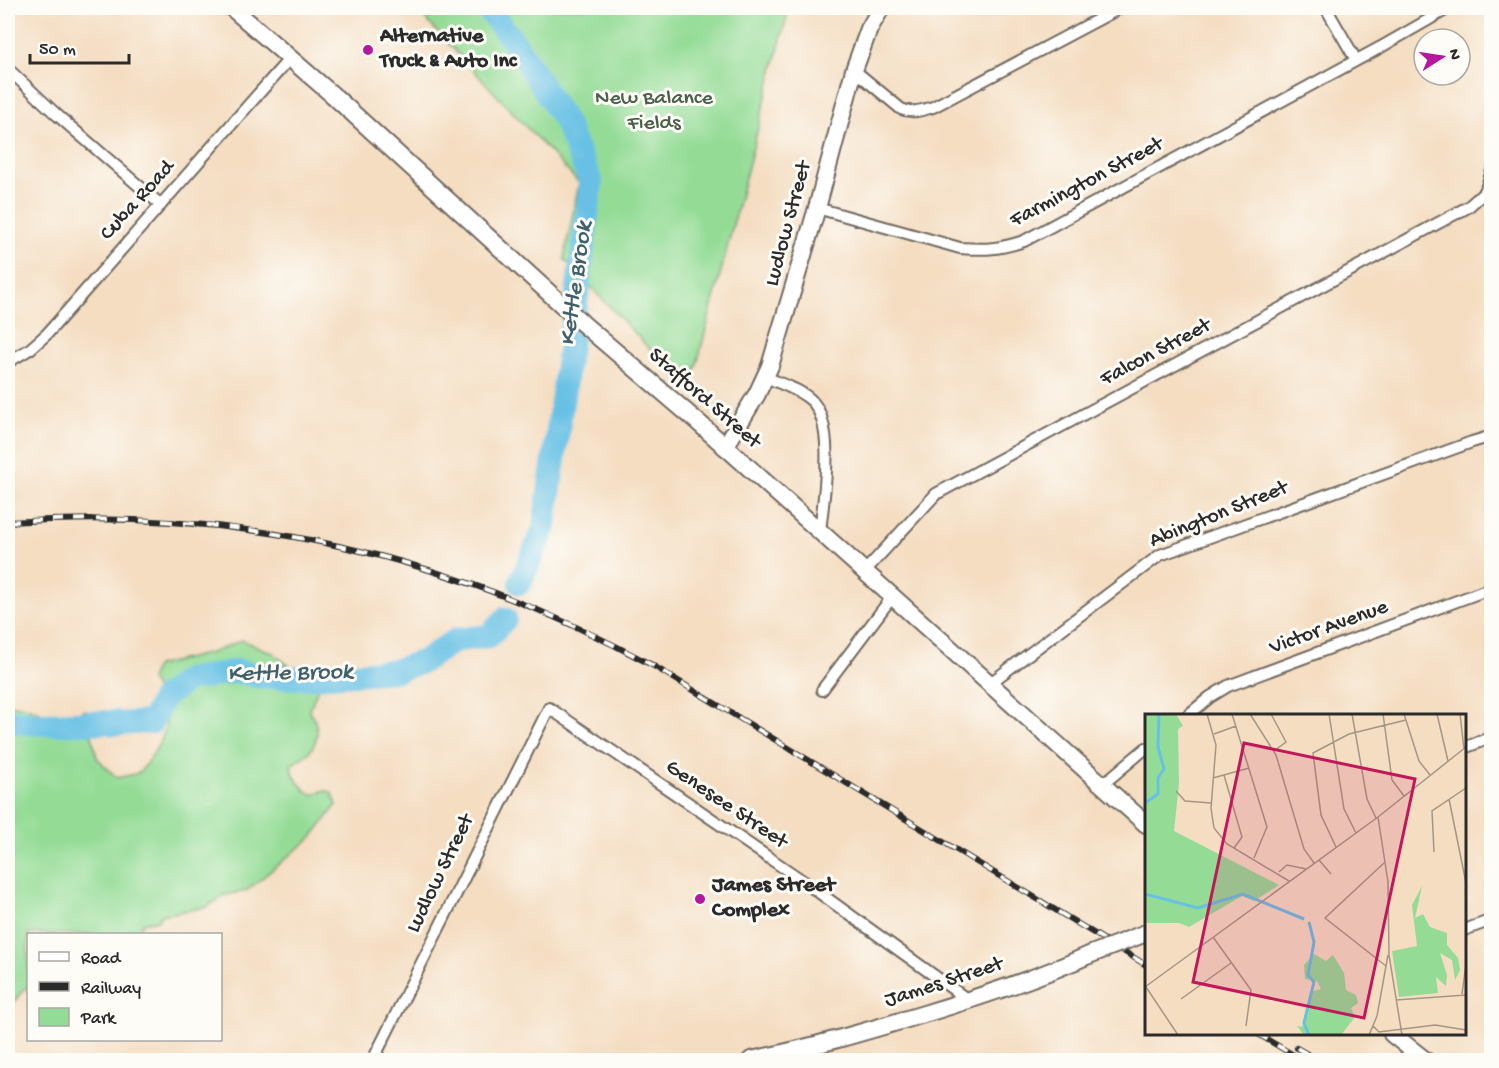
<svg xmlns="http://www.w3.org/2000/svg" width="1499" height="1068" viewBox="0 0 1499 1068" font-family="'Gochi Hand',sans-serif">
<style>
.green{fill:#94dc96;stroke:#608460;stroke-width:1.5}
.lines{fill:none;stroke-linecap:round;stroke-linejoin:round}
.river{stroke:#67c1e5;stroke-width:24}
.street-casing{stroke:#716960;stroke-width:14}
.secondary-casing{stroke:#716960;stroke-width:20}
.street{stroke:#fff;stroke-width:10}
.secondary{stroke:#fff;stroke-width:16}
.rail-casing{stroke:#2b2b2b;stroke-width:6}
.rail{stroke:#fdfcf7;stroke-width:4;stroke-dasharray:11;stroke-linecap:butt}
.secondary-bridge-casing{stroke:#716960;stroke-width:20;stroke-linecap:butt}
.secondary-bridge{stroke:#fff;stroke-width:16}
.poi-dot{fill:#b5179e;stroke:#fdfcf7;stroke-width:2}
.labels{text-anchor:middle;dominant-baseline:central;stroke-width:6;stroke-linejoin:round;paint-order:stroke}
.poi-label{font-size:22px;font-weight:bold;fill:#2b2b2b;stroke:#fdfcf7;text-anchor:start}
.park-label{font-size:22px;fill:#4a604b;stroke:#fdfcf7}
.street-label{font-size:22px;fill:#2b2b2b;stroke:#fdfcf7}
.water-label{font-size:24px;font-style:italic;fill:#40606c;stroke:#fdfcf7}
.inset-river{fill:none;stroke:#67c1e5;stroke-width:3}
.inset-road{fill:none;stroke:#a49685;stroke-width:1.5}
.view{fill:#c2185b;fill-opacity:0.15;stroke:#c2185b;stroke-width:3}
.inset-edge{fill:none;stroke:#2b2b2b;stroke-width:3}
</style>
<rect width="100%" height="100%" fill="#fdfcf7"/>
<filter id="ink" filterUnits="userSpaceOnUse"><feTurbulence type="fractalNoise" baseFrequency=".0167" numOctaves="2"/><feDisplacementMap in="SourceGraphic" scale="12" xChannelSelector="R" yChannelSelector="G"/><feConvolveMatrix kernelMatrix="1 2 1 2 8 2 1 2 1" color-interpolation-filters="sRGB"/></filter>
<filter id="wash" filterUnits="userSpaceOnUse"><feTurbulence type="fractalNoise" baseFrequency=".008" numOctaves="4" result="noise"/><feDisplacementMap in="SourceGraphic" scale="24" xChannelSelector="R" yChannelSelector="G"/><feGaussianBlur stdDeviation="1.35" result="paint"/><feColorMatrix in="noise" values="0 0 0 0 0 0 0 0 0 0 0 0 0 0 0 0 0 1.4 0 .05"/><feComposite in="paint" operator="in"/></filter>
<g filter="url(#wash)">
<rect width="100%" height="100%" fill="#f4ddc1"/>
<!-- green -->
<g class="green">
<polygon points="415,8 789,8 690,391 564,259 579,183"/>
<path d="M242 640 273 653 291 667 307 672 319 686 309 711C319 724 320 737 310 751 306 756 296 761 291 765 294 779 300 789 313 795L325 790 332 793 337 805 312 837 246 891 225 895 207 907 161 915 158 920 143 923 137 934H28V988L23 990 8 1010V704L28 707 56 719 86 710 97 758 117 778 139 773C153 755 171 733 165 709 162 699 155 688 150 679L156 666 214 652Z"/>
</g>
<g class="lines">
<!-- river -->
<g class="river">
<polyline points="487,8 514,42 564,120 591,182 578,288 544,529 520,583"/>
<polyline points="8,721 42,724 115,722 114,724 152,722 163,698 187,680 237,671 257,676 300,678 394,671 422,662 456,640 489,636 505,619"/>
</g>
</g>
</g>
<g filter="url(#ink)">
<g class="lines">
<defs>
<g id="street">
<polyline points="1326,8 1356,60"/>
<polyline points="8,69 57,115 161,205"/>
<path d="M854 70 901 109C912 114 922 110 933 107L1120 8"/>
<polyline points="1485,192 1492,171"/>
<path d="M817 208 960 248C986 250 1000 249 1024 241L1381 47 1449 8"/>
<polyline points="8,362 30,349 47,334 290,58"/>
<path d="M766 377C781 384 799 389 811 400 837 425 823 500 820 532"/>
<polyline points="864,572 936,494 1468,207 1485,192"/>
<polyline points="989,684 1160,555 1472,442 1492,436"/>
<polyline points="822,690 892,597"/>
<polyline points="1187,716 1210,697 1228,686 1492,588"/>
<polyline points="1464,748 1492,737"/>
<polyline points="1102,785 1146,748"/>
<polyline points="1464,930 1492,920"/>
<polyline points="373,1060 549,708 803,881 968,1000"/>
</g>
<g id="secondary">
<polyline points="232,8 335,97 582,323 699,423 1146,824"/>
<polyline points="725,447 757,394 770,366 817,208 854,70 869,29 881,8"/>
<polyline points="1392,1034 1425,1060"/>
<path d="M751 1060C810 1048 867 1031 924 1014 980 997 1036 979 1089 955"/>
</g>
</defs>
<!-- street casing -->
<use href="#street" class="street-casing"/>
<!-- secondary casing -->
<use href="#secondary" class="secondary-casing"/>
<!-- street -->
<use href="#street" class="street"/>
<!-- secondary -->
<use href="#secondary" class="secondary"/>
<defs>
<g id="rail">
<path d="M8 522C240 507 447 554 652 665L1146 965"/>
<polyline points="1258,1034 1302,1060"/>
<polyline points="1297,1048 1318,1060"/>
</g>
</defs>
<!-- rail casing -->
<use href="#rail" class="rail-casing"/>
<!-- rail -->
<use href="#rail" class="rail"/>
<defs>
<polyline id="secondary-bridge" points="1089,955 1146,933"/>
</defs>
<!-- secondary-bridge casing -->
<use href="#secondary-bridge" class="secondary-bridge-casing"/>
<!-- secondary-bridge -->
<use href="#secondary-bridge" class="secondary-bridge"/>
</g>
</g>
<!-- markers -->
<g class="poi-dot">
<circle cx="368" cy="50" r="6"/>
<circle cx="700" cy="899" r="6"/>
</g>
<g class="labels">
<!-- poi labels -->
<g class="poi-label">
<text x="380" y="37">Alternative<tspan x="380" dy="25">Truck &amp; Auto Inc</tspan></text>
<text x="712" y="886">James Street<tspan x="712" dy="25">Complex</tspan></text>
</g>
<!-- park labels -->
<g class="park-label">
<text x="654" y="99">New Balance<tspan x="654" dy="25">Fields</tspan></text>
</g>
<!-- street labels -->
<g class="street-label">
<text transform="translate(1087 183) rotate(-28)">Farmington Street</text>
<text transform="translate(138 201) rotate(-48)">Cuba Road</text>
<text transform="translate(789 224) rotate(-75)">Ludlow Street</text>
<text transform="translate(1156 353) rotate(-28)">Falcon Street</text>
<text transform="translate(704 399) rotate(41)">Stafford Street</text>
<text transform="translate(1219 515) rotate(-22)">Abington Street</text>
<text transform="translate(1329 628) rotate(-20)">Victor Avenue</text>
<text transform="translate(726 805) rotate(34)">Genesee Street</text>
<text transform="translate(441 874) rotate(-64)">Ludlow Street</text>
<text transform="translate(944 983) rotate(-18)">James Street</text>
</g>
<!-- water labels -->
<g class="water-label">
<text transform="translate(577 284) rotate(-82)">Kettle Brook</text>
<text transform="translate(290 674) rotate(-1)">Kettle Brook</text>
</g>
</g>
<!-- overview -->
<g transform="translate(1145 714)">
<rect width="321" height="321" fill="#f4ddc1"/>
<path d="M0 0H31L38 12 33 15 34 70 29 117 134 171 109 187 97 182 44 213 34 209H0ZM277 172 270 204 278 200 285 213 302 219V231L313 244 315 256 310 266 307 246 295 239 302 261 301 272 291 263 293 279 254 283 247 237 272 232 267 191ZM169 240 181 247 188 241 199 259 201 276 211 281 213 289 206 294 210 303 196 321H159L152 312 157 313 165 278 176 275 172 267 160 265 159 251Z" fill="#94dc96"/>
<path class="inset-river" d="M0 89 13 80V64L19 55 13 33 14 0M0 180 53 194 98 180 159 205M164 321 159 309 169 268 163 261 169 228 164 208"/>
<path class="inset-road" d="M62 0 71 31 66 94 69 114 82 130 144 167M87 0 122 113 109 144M105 0 131 41 159 135 169 149M126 0 141 28 129 37M184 0 199 95 211 119M207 0 222 85 231 104M238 0 247 66 259 82M259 0 274 47 285 61M292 0 303 47M315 0 319 35M69 20 91 12M79 61 97 123 89 134M68 64 104 54M31 77 40 87 66 89M304 85 321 169M233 103 243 168 244 241 257 321M191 133 176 101 168 39 204 20 261 6M289 138 287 97 321 74M174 146 186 160M239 149 180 204 241 252M134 158 142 151 161 155M68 223 106 276 101 312M0 273 233 103 321 33M1 273 33 321M317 280 321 250M36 285 86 249M251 286 321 281M228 312 234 318 290 311 321 316M224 321 232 302 243 241"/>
<path class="view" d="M99 29 270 65 219 304 48 268Z"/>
<rect width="321" height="321" class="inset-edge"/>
</g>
<!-- margin -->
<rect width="1499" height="1068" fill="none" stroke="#fdfcf7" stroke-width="30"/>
<!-- legend -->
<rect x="27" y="933" width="195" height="108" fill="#fdfcf7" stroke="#a9a8a5" stroke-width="1.5"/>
<rect x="39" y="952" width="30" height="9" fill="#ffffff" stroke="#a9a8a5" stroke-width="1.5"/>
<text x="81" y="963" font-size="18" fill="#2b2b2b">Road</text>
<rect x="39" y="982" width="30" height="9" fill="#2b2b2b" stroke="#a9a8a5" stroke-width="1.5"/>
<text x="81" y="993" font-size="18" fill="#2b2b2b">Railway</text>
<rect x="39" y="1008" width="30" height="18" fill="#94dc96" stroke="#a9a8a5" stroke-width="1.5"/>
<text x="81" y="1023" font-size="18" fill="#2b2b2b">Park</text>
<!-- north arrow -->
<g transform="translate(1442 57) rotate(78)"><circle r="28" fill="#fdfcf7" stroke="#a9a8a5" stroke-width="1.5"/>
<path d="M0-4.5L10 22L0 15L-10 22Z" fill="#b5179e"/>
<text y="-9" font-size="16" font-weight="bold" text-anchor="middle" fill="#2b2b2b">N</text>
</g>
<!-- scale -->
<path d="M30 54v9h99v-9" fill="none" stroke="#2b2b2b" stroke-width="3"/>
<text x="39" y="54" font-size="18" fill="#2b2b2b" stroke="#fdfcf7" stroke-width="4.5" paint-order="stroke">50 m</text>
</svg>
